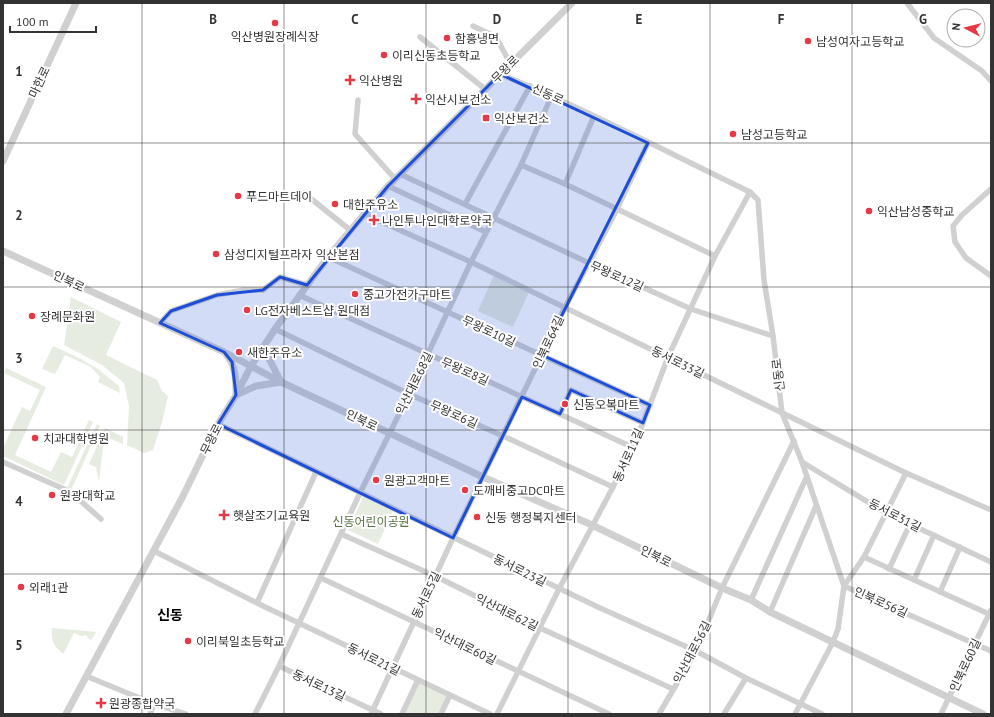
<svg xmlns="http://www.w3.org/2000/svg" width="994" height="717" viewBox="0 0 994 717" font-family="'PT Sans','Noto Sans KR',sans-serif">
<style>
.green{fill:#e6ecdf}
.lines{fill:none;stroke-linecap:round;stroke-linejoin:round}
.minor{stroke:#d0d0d0;stroke-width:5.5}
.tertiary{stroke:#d0d0d0;stroke-width:7}
.marked{fill:#1d4ed8;fill-opacity:0.2;stroke:#1d4ed8;stroke-width:3;stroke-linejoin:round}
.grid{fill:none;stroke:#333;stroke-width:1;stroke-opacity:0.55}
.poi-dot{fill:#e63946;stroke:#fff;stroke-width:1.5}
.labels{text-anchor:middle;dominant-baseline:central;stroke-width:4;stroke-linejoin:round;paint-order:stroke}
.poi-label{font-size:12px;fill:#333;stroke:#fff;text-anchor:start}
.street-label{font-size:12px;fill:#333;stroke:#fff}
.park-label{font-size:12px;fill:#56703f;stroke:#fff}
.quarter-label{font-size:14px;font-weight:bold;fill:#000;stroke:#fff}
.grid-label{font-size:13px;text-anchor:middle;font-weight:bold;fill:#333;stroke:#fff;stroke-width:4;stroke-linejoin:round;paint-order:stroke}
</style>
<rect width="100%" height="100%" fill="#fff"/>
<!-- green -->
<g class="green">
<polygon points="494,275 529,292 513,327 478,311"/>
<polygon points="71,297 121,322 106,355 157,380 162,391 168,396 162,422 153,450 144,453 127,445 129,406 124,383 102,365 64,345"/>
<polygon points="53,346 79,358 98,369 119,386 120,393 98,382 100,377 91,367 65,355 55,374 42,369"/>
<polygon points="6,368 46,387 15,455 51,472 61,452 72,457 89,420 93,422 64,485 3,456 3,448 22,407 30,411 40,390 4,373"/>
<polygon points="97,424 100,426 72,488 75,492 73,494 67,488"/>
<polygon points="105,428 123,437 123,444 104,436 99,482 96,467 89,464"/>
<polygon points="363,497 393,511 378,544 348,530"/>
<path d="M52 628 96 632 91 640 88 638 86 635 81 636 74 633 63 654C53 645 51 641 52 628Z"/>
<polygon points="419,682 448,696 439,714 404,714"/>
</g>
<g class="lines">
<!-- minor -->
<g class="minor">
<polyline points="907,3 934,38 982,71 991,81"/>
<polyline points="473,26 496,37 510,63"/>
<polyline points="420,37 485,89"/>
<path d="M500 74C585 109 667 152 750 192L758 200 764 280 773 336 782 413 802 462 844 586 838 629 833 642 795 714"/>
<polyline points="358,100 355,134 395,179"/>
<polyline points="521,165 565,184 715,256"/>
<polyline points="400,174 589,263 691,309 773,336"/>
<polyline points="565,184 594,116"/>
<polyline points="388,186 486,232"/>
<polyline points="991,189 962,215 953,226 955,242 966,258 991,276"/>
<polyline points="304,193 350,230"/>
<polyline points="465,204 530,86"/>
<polyline points="364,214 471,262 906,473 991,510"/>
<polyline points="328,257 650,405"/>
<polyline points="299,295 632,447"/>
<polyline points="160,323 171,311 217,295 244,290 263,290 280,277 307,285"/>
<polyline points="275,329 409,394 503,436 613,487"/>
<polyline points="560,414 571,390 643,423"/>
<polyline points="218,424 600,608 696,651 746,678 822,714"/>
<polyline points="3,462 64,489 75,496 101,519"/>
<polyline points="802,462 886,513 991,562"/>
<polyline points="906,473 864,557 844,586 991,651"/>
<polyline points="341,534 435,576 540,628 673,689"/>
<polyline points="154,551 261,605 490,714"/>
<polyline points="864,557 991,615"/>
<polyline points="889,569 910,524"/>
<polyline points="321,578 609,714"/>
<polyline points="914,580 934,535"/>
<polyline points="940,592 960,547"/>
<polyline points="751,600 807,476"/>
<polyline points="257,603 316,472"/>
<polyline points="770,612 816,506"/>
<polyline points="279,666 381,714"/>
<polyline points="86,676 154,704 186,714"/>
<polyline points="150,714 154,704"/>
<polyline points="255,714 279,666 360,493 409,394 471,262 521,165 552,95"/>
<polyline points="371,714 453,538 565,307 589,263 617,209 648,143"/>
<polyline points="402,714 418,680"/>
<polyline points="441,714 450,695"/>
<polyline points="497,714 559,589 613,487 643,423 668,357 715,256 750,192"/>
<polyline points="659,714 696,651 722,588 794,441"/>
<polyline points="724,714 746,678"/>
<polyline points="941,714 991,610"/>
</g>
<!-- tertiary -->
<g class="tertiary">
<polyline points="3,161 76,3"/>
<polyline points="3,251 224,352 281,382 483,477 592,525 722,588 751,600 770,612 983,714"/>
<polyline points="263,347 281,382"/>
<path d="M227 356C236 366 236 381 236 395"/>
<polyline points="236,395 256,386 281,382"/>
<polyline points="66,714 183,496 218,424 236,395 251,366 275,329 328,257 388,186 572,3"/>
</g>
</g>
<!-- marked area -->
<path class="marked" d="M500 74 648 143 542 355 650 405 643 423 571 390 560 414 522 397 453 538 218 424 236 395 232 362 224 352 160 323 171 311 217 295 263 290 280 277 307 285 388 186Z"/>
<!-- grid -->
<path class="grid" d="M142 3V714M284 3V714M426 3V714M568 3V714M710 3V714M852 3V714M3 143H991M3 287H991M3 430H991M3 574H991"/>
<!-- markers -->
<g class="poi-dot">
<circle cx="275" cy="23" r="4"/>
<circle cx="447" cy="38" r="4"/>
<circle cx="808" cy="41" r="4"/>
<circle cx="384" cy="55" r="4"/>
<path d="M348 74h4v4h4v4h-4v4h-4v-4h-4v-4h4z"/>
<path d="M414 93h4v4h4v4h-4v4h-4v-4h-4v-4h4z"/>
<rect x="482" y="114" width="8" height="8" rx="2"/>
<circle cx="733" cy="134" r="4"/>
<circle cx="238" cy="196" r="4"/>
<circle cx="335" cy="204" r="4"/>
<circle cx="869" cy="211" r="4"/>
<path d="M372 214h4v4h4v4h-4v4h-4v-4h-4v-4h4z"/>
<circle cx="216" cy="254" r="4"/>
<circle cx="355" cy="294" r="4"/>
<circle cx="247" cy="310" r="4"/>
<circle cx="32" cy="316" r="4"/>
<circle cx="239" cy="352" r="4"/>
<circle cx="565" cy="404" r="4"/>
<circle cx="35" cy="438" r="4"/>
<circle cx="376" cy="480" r="4"/>
<circle cx="465" cy="490" r="4"/>
<circle cx="52" cy="495" r="4"/>
<path d="M222 509h4v4h4v4h-4v4h-4v-4h-4v-4h4z"/>
<circle cx="477" cy="517" r="4"/>
<circle cx="21" cy="587" r="4"/>
<circle cx="188" cy="641" r="4"/>
<path d="M99 697h4v4h4v4h-4v4h-4v-4h-4v-4h4z"/>
</g>
<g class="labels">
<!-- poi labels -->
<g class="poi-label">
<text x="275" y="36" text-anchor="middle">익산병원장례식장</text>
<text x="455" y="38">함흥냉면</text>
<text x="816" y="41">남성여자고등학교</text>
<text x="392" y="55">이리신동초등학교</text>
<text x="359" y="80">익산병원</text>
<text x="425" y="99">익산시보건소</text>
<text x="494" y="118">익산보건소</text>
<text x="741" y="134">남성고등학교</text>
<text x="246" y="196">푸드마트데이</text>
<text x="343" y="204">대한주유소</text>
<text x="877" y="211">익산남성중학교</text>
<text x="382" y="220">나인투나인대학로약국</text>
<text x="224" y="254">삼성디지털프라자 익산본점</text>
<text x="363" y="294">중고가전가구마트</text>
<text x="255" y="310">LG전자베스트샵 원대점</text>
<text x="40" y="316">장례문화원</text>
<text x="247" y="352">새한주유소</text>
<text x="573" y="404">신동오복마트</text>
<text x="43" y="438">치과대학병원</text>
<text x="384" y="480">원광고객마트</text>
<text x="473" y="490">도깨비중고DC마트</text>
<text x="60" y="495">원광대학교</text>
<text x="233" y="515">햇살조기교육원</text>
<text x="485" y="517">신동 행정복지센터</text>
<text x="29" y="587">외래1관</text>
<text x="196" y="641">이리북일초등학교</text>
<text x="109" y="703">원광종합약국</text>
</g>
<!-- street labels -->
<g class="street-label">
<text transform="translate(505 69) rotate(-45)">무왕로</text>
<text transform="translate(39 82) rotate(-65)">마한로</text>
<text transform="translate(548 94) rotate(24)">신동로</text>
<text transform="translate(617 276) rotate(24)">무왕로12길</text>
<text transform="translate(69 281) rotate(25)">인북로</text>
<text transform="translate(489 331) rotate(25)">무왕로10길</text>
<text transform="translate(548 342) rotate(-65)">인북로64길</text>
<text transform="translate(678 362) rotate(26)">동서로33길</text>
<text transform="translate(465 371) rotate(24)">무왕로8길</text>
<text transform="translate(778 375) rotate(-97)">신동로</text>
<text transform="translate(414 383) rotate(-64)">익산대로68길</text>
<text transform="translate(454 414) rotate(24)">무왕로6길</text>
<text transform="translate(362 420) rotate(25)">인북로</text>
<text transform="translate(211 439) rotate(-63)">무왕로</text>
<text transform="translate(628 455) rotate(-66)">동서로11길</text>
<text transform="translate(895 515) rotate(27)">동서로31길</text>
<text transform="translate(656 556) rotate(26)">인북로</text>
<text transform="translate(520 570) rotate(26)">동서로23길</text>
<text transform="translate(426 595) rotate(-65)">동서로5길</text>
<text transform="translate(881 602) rotate(24)">인북로56길</text>
<text transform="translate(507 612) rotate(26)">익산대로62길</text>
<text transform="translate(465 646) rotate(26)">익산대로60길</text>
<text transform="translate(692 652) rotate(-63)">익산대로56길</text>
<text transform="translate(374 659) rotate(26)">동서로21길</text>
<text transform="translate(965 665) rotate(-65)">인북로60길</text>
<text transform="translate(319 685) rotate(25)">동서로13길</text>
</g>
<!-- park labels -->
<g class="park-label">
<text x="371" y="521">신동어린이공원</text>
</g>
<!-- quarter labels -->
<g class="quarter-label">
<text x="170" y="615">신동</text>
</g>
</g>
<g class="grid-label">
<text x="213" y="24">B</text>
<text x="355" y="24">C</text>
<text x="497" y="24">D</text>
<text x="639" y="24">E</text>
<text x="781" y="24">F</text>
<text x="923" y="24">G</text>
<text x="19" y="76">1</text>
<text x="19" y="220">2</text>
<text x="19" y="363">3</text>
<text x="19" y="506">4</text>
<text x="19" y="650">5</text>
</g>
<!-- border -->
<rect width="994" height="717" fill="none" stroke="#333333" stroke-width="8"/>
<!-- north arrow -->
<g transform="translate(966 28) rotate(277)"><circle r="19" fill="#ffffff" stroke="#adadad"/>
<path d="M0-3L7 15L0 10L-7 15Z" fill="#e63946"/>
<text y="-6" font-size="11" font-weight="bold" text-anchor="middle" fill="#333333">N</text>
</g>
<!-- scale -->
<path d="M10 26v6h86v-6" fill="none" stroke="#333333" stroke-width="2"/>
<text x="16" y="26" font-size="12" fill="#333333" stroke="#ffffff" stroke-width="3" paint-order="stroke">100 m</text>
</svg>
